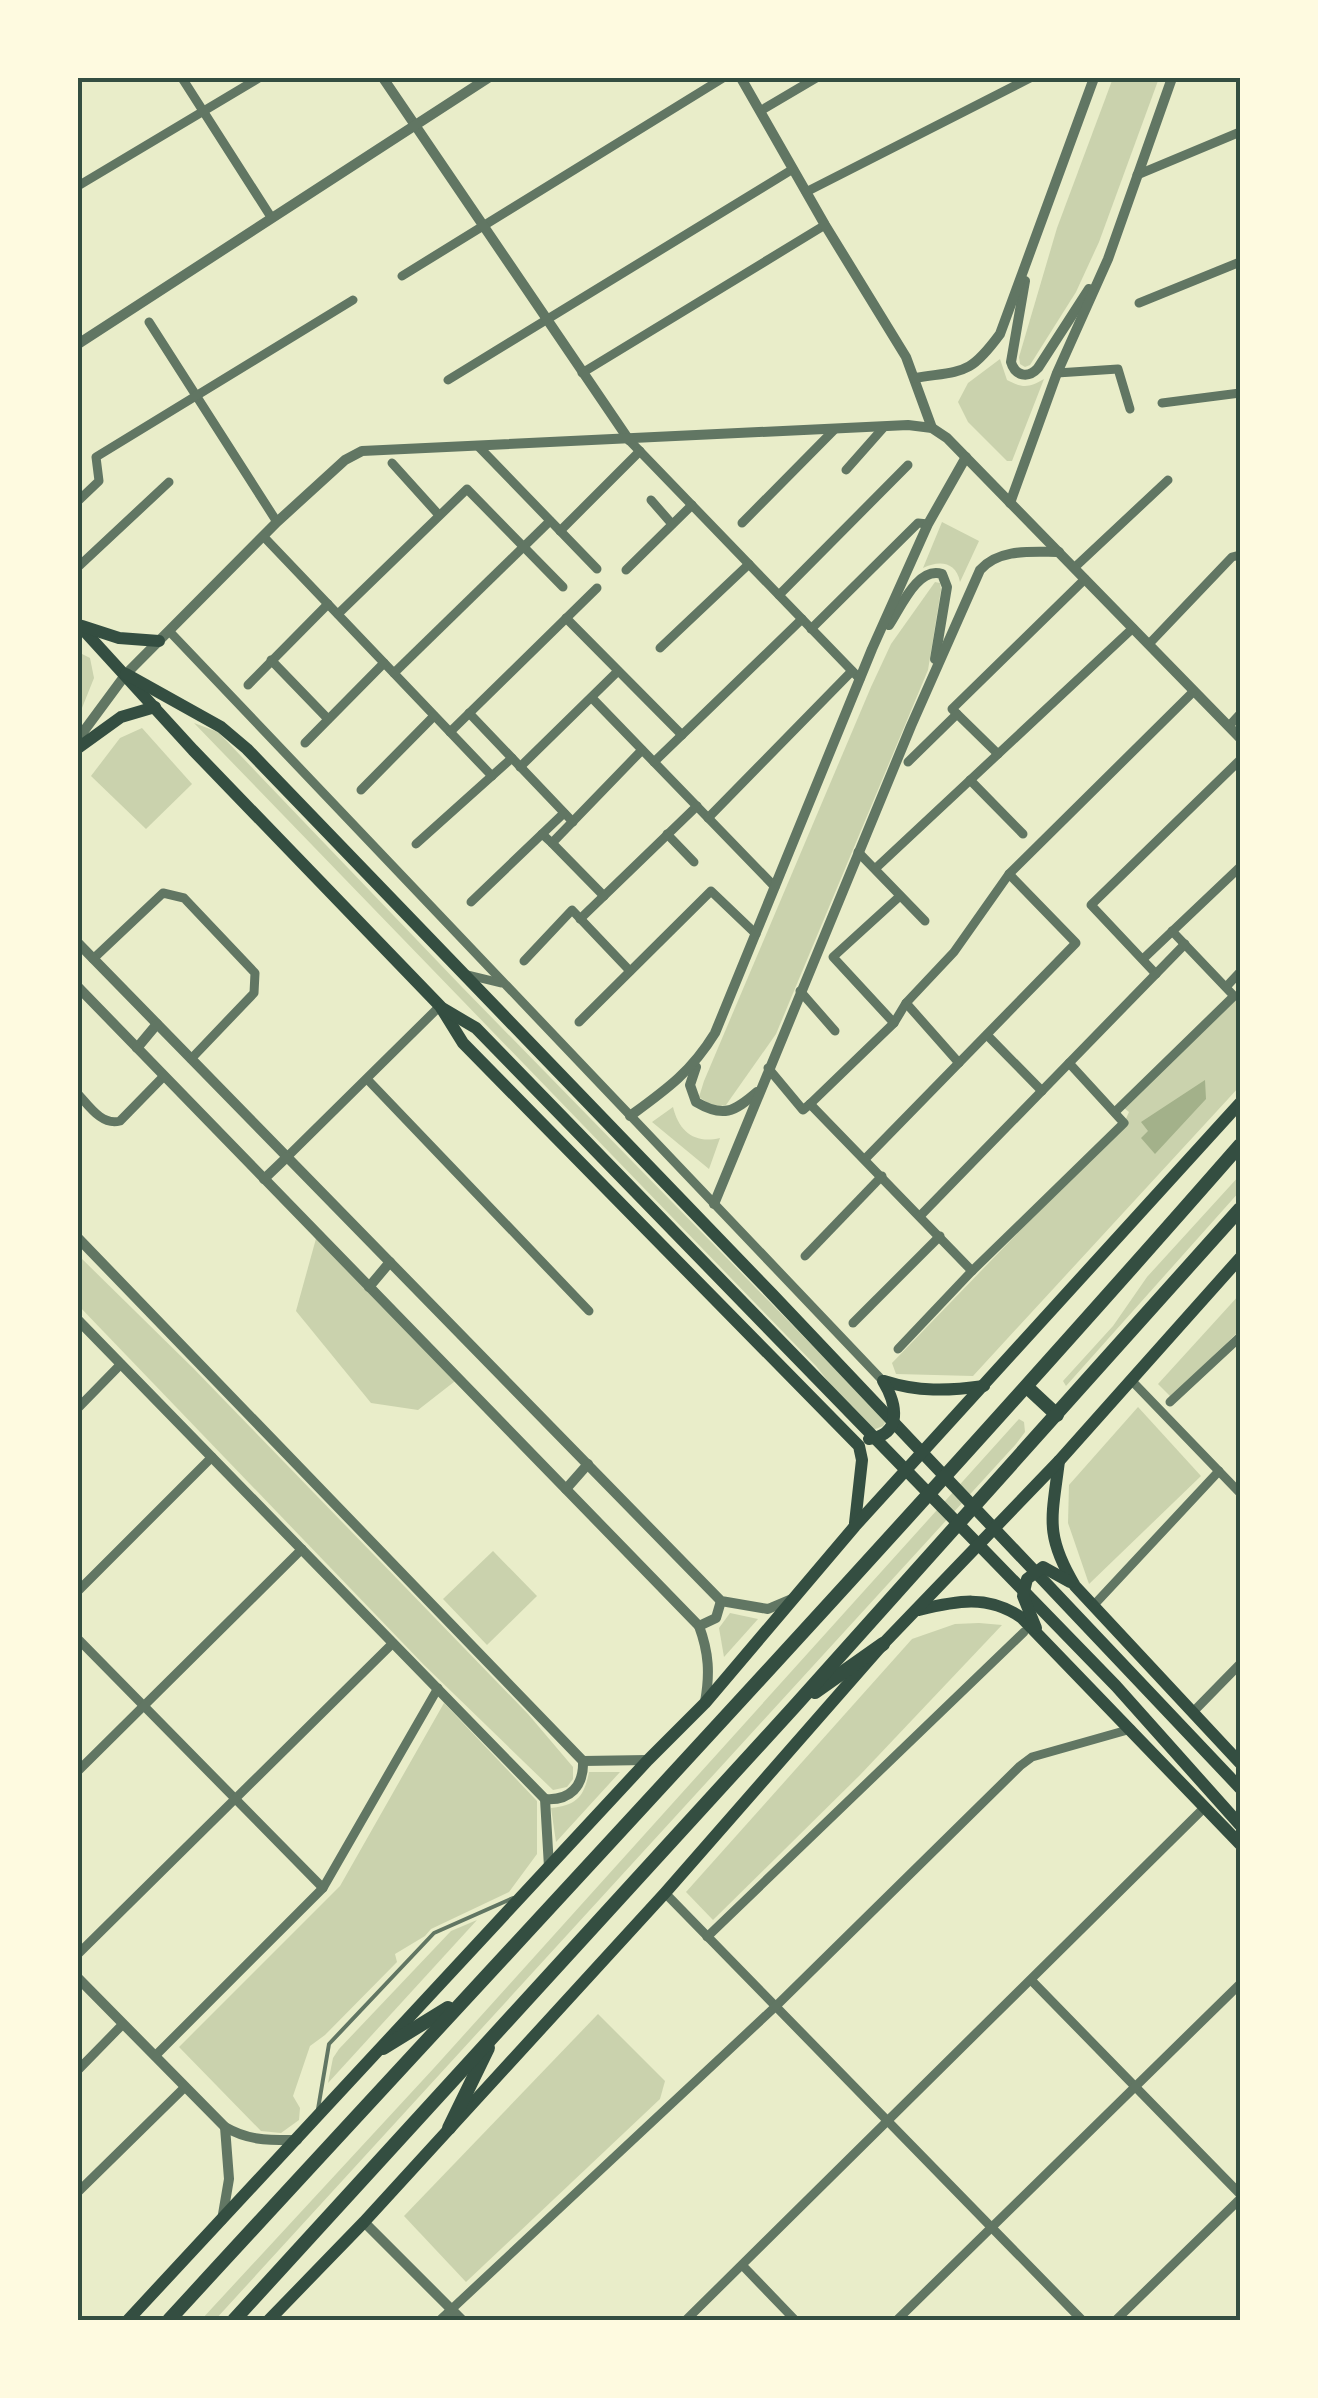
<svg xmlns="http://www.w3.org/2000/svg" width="1318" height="2398" viewBox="0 0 1318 2398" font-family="Signika,sans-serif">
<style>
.green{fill:#cad2ad}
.water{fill:#a3b18a}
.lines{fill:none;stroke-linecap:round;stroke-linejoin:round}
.service{stroke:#617663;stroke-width:4}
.minor{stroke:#617663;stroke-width:9}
.tertiary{stroke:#617663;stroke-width:10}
.secondary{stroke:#344e41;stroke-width:12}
.trunk{stroke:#344e41;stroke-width:14}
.neatline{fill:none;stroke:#344e41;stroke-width:4}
</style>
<rect width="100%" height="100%" fill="#e9edc9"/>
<!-- green -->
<g class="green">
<polygon points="1113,78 1159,78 1099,242 1076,292 1030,365 1025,367 1020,364 1019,357 1057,228"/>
<path d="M1000 359 1007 380C1022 388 1029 388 1044 379L1012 461H1007L968 422 958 402 968 383Z"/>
<path d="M942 522 979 541 960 582C956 562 940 560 923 568Z"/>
<polygon points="935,582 940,583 941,590 928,670 776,1034 726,1105 714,1107 699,1097 704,1081 871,687 891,644"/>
<polygon points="78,652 90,658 94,678 78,718"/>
<polygon points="194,723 218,732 461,986 886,1421 883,1426 873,1430 864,1427 816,1366"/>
<polygon points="142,728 192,784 146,829 91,776 120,738"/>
<polygon points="1240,996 1240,1086 973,1376 896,1374 892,1363 1124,1123 1129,1112 1124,1108"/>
<path d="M673 1107C679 1132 695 1144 720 1138L709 1169 652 1122Z"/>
<polygon points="1240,1175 1240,1191 1066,1386 1063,1381 1113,1326 1147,1277"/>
<polygon points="317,1235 459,1378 418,1410 371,1403 296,1311"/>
<polygon points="78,1255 193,1368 528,1714 573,1767 573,1779 567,1787 553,1790 424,1665 78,1305"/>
<polygon points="1240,1294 1240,1330 1171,1397 1158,1384"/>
<polygon points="1138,1407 1201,1476 1089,1584 1068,1523 1069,1485"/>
<polygon points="1019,1419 1024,1422 1025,1432 1016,1444 215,2320 201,2320 434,2068"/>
<polygon points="493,1551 537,1596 487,1645 443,1599"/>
<polygon points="730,1613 758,1619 724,1657 719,1628"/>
<polygon points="979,1623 1002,1625 860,1775 713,1920 686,1892 912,1639 955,1624"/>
<polygon points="444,1703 537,1801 537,1854 509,1892 431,1929 425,1936 395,1954 397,1962 325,2035 310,2046 293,2096 300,2108 299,2120 281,2133 261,2131 179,2047 340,1886"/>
<path d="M589 1772H620L556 1842 551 1808C577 1805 584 1797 589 1772Z"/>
<polygon points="477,1920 328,2083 333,2058 339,2049 451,1931"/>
<polygon points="598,2014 665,2081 660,2099 466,2282 404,2216"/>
</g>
<!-- water -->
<polygon class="water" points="1205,1080 1206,1099 1155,1154 1141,1138 1148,1131 1141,1122"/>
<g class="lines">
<!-- service -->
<polyline class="service" points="318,2109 329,2044 434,1933 513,1898"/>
<!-- minor -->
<g class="minor">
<polyline points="182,78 271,217"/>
<polyline points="760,111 816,78"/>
<polyline points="1137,175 1240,132"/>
<polyline points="78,186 259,78"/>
<polyline points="806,192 1030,78"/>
<polyline points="402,276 723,78"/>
<polyline points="1139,303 1240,262"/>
<polyline points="149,322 277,522"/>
<polyline points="582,373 825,225"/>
<polyline points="1057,373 1118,369 1130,409"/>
<polyline points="448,380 793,169"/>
<polyline points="1162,403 1240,393"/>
<polyline points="629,440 860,679"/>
<polyline points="478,446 597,569"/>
<polyline points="392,463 438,514"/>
<polyline points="846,470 884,427"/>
<polyline points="651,500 672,524"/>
<polyline points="78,501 99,481 96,457 353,300"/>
<polyline points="742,523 835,429"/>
<polyline points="560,531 640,451"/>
<polyline points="264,537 492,776"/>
<polyline points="78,567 169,482"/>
<polyline points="1074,568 1168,480"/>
<polyline points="626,570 692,505"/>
<polyline points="779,595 908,465"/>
<polyline points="338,614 467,489 563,587"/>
<polyline points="566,618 682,735"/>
<polyline points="811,629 918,523 928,524"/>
<polyline points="170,632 883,1381"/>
<polyline points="1149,644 1232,557 1240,555"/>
<polyline points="660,648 749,564"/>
<polyline points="271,660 328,719"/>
<polyline points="394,673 550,521"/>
<polyline points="248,685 328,604"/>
<polyline points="592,698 775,887"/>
<polyline points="469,713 573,822"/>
<polyline points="1229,726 1240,714"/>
<polyline points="450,732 597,588"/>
<polyline points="305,743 384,663"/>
<polyline points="998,754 952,709 1085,579"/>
<polyline points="654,762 802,619"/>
<polyline points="908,762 957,714"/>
<polyline points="520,767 618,671"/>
<polyline points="970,780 1023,834"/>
<polyline points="361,790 434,716"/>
<polyline points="708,818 852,671"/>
<polyline points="542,834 552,843 642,750"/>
<polyline points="667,834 694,862"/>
<polyline points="552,843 604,896"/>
<polyline points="416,844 512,758"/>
<polyline points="858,852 925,921"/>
<polyline points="876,868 1133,628"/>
<polyline points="471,902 564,813"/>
<polyline points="580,919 697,806"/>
<polyline points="93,959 163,893 184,898 255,973 254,993 191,1059"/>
<polyline points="1143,959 1240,867"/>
<polyline points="524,961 572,910 630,971"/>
<polyline points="1156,974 1091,905 1240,760"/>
<polyline points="468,975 501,983"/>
<polyline points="1226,987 1240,972"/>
<polyline points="800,991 835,1031"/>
<polyline points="906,1003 959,1063"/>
<polyline points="579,1022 711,891 756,934"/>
<polyline points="894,1023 833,957 900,896"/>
<polyline points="987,1035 1042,1091"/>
<polyline points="768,1068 803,1110 810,1104"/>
<polyline points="367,1079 589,1311"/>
<path d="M78 1094C89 1106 102 1126 120 1121L164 1076"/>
<polyline points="810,1104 894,1023 906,1003 954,952 1009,874 1194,691"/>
<polyline points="810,1104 972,1271"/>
<polyline points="1115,1112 1234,996 1172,931"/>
<polyline points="287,1157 440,1006"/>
<polyline points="865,1159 1076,943 1009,874"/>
<polyline points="920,1216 1185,944"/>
<polyline points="805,1256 882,1176"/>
<polyline points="853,1323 940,1236"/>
<polyline points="898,1349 972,1271 1124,1123 1069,1063"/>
<polyline points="1131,1380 1240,1493"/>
<polyline points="1170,1402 1240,1337"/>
<polyline points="78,1408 121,1364"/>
<polyline points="78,1591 212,1457"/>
<polyline points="1093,1606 1219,1471"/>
<polyline points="78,1639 323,1888"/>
<polyline points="1193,1712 1240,1664"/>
<polyline points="78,1771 302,1549"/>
<polyline points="665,1893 1082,2320"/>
<polyline points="707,1937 1024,1632"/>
<polyline points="78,1954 393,1643"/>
<polyline points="1031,1980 1240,2194"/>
<polyline points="155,2056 323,1888 438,1688"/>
<polyline points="78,2070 123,2024"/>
<polyline points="78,2192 185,2087"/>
<polyline points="743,2266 795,2320"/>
<polyline points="440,2320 775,2007 1020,1766 1032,1757 1131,1729"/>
<polyline points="686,2320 1205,1807"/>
<polyline points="897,2320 1240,1984"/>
<polyline points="1116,2320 1240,2199"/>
</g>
<!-- tertiary -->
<g class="tertiary">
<polyline points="383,78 629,440"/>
<polyline points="741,78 825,225 906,357 932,428"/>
<path d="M1025 281 1011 362C1015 376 1028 379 1038 368L1089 289"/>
<polyline points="78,344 488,78"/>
<path d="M915 378C964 370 969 376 1000 334L1094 78"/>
<polyline points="1010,503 1057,373 1108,259 1172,78"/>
<path d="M889 625C901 607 918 566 942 574L947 587 935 659"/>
<polyline points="78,739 126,674 277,522 345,460 362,451 908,425 932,428 947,438 1240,738"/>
<polyline points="78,943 721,1601 768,1609 794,1598"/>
<path d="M78 987 699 1626C709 1653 710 1674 705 1702"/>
<polyline points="137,1048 157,1024"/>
<path d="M696 1067 690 1085 696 1102C723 1118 734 1112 757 1092"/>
<path d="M630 1116C667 1089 691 1072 715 1033L872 649 928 524 966 457"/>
<polyline points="264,1179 287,1157"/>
<path d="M714 1204 911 726 980 570C999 548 1032 552 1059 552"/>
<polyline points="78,1238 583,1761 648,1760"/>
<polyline points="369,1287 390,1262"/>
<polyline points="78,1320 545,1799 549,1867"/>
<polyline points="566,1489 588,1464"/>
<polyline points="699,1626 716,1618 721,1601"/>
<path d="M545 1799C570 1801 584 1786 583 1761"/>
<path d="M78 1978 225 2127C249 2141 269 2140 297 2140"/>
<polyline points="222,2220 229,2179 225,2127"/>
<polyline points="364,2222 462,2320"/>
</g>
<!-- secondary -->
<g class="secondary">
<polyline points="78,624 193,750 440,1006 463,1043 859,1446 862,1460 855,1523"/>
<polyline points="82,626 119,638 159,641"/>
<polyline points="126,674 221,727 247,749 772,1294 1240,1788"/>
<polyline points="78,748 121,717 155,707"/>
<polyline points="442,1008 476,1028 1116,1686 1240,1825"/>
<path d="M884 1381C918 1392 948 1391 984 1386"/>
<path d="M869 1439C903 1434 897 1404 883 1381"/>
<path d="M1059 1461C1052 1518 1044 1534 1075 1586L1240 1763"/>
<path d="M919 1610C956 1601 988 1594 1022 1618L1240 1844"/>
<polyline points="1036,1628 1023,1596 1027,1579 1043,1567 1070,1582"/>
<polyline points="128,2320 648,1760 705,1703 855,1526 1240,1103"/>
<polyline points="269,2320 364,2222 665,1893 883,1644 1059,1461 1240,1258"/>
</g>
<!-- trunk -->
<g class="trunk">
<polyline points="1028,1388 1057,1415"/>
<polyline points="815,1692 883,1644"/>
<polyline points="383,2048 448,2008"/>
<polyline points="449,2128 488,2048"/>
<path d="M169 2320C527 1930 891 1544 1240 1145"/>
<polyline points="234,2320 794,1707 1240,1209"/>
</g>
</g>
<!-- border -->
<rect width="1318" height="2398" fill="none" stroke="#fefae0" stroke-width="160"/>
<rect x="80" y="80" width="1158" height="2238" class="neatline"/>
</svg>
